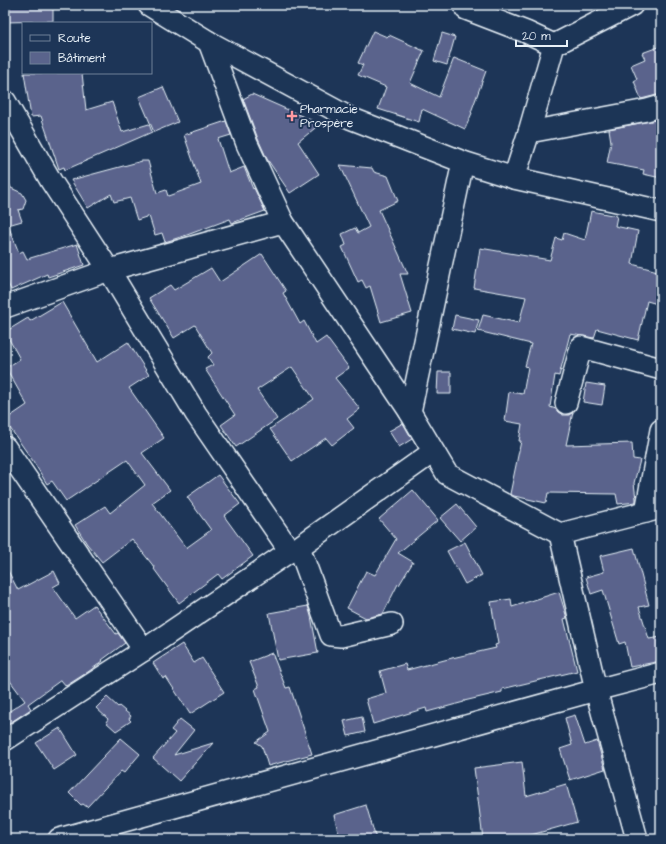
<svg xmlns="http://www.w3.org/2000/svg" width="666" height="844" viewBox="0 0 666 844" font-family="'Architects Daughter',sans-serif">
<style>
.building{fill:#5a648c;stroke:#e8f1f8}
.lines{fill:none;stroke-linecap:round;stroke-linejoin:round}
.minor-casing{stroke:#e8f1f8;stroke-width:24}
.minor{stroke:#1d3557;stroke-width:21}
.poi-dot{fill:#ff9aa2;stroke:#1d3557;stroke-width:1.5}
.labels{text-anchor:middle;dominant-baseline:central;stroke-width:4;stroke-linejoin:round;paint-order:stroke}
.poi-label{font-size:12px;fill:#e8f1f8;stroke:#1d3557;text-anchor:start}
</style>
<rect width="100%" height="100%" fill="#1d3557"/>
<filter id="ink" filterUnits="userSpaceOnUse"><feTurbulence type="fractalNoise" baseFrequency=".025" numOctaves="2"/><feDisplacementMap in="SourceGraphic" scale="8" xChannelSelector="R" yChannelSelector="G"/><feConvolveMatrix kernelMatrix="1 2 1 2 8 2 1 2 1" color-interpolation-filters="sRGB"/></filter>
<g filter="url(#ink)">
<!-- building -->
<g class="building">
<polygon points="5,5 53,5 53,21 5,22"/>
<polygon points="373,31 387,37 389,35 424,51 410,83 439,97 454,58 486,71 471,112 472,113 465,129 422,109 419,122 378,109 386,87 358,75 363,65 358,63"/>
<polygon points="442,33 455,37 447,65 434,61"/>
<polygon points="661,46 661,94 641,99 634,81 637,79 631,65 645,59 642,53"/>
<polygon points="24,73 82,73 86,110 112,102 122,132 149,124 152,132 65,170 64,167 59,169 41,116 31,117"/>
<polygon points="163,87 178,122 154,132 139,97"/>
<polygon points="252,94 320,124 298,142 319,174 290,193 267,159 258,139 243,99"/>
<polygon points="661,119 661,178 643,174 644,170 607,163 611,142 609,129"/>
<polygon points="226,121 231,135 218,139 229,173 244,167 253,189 254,188 265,211 232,223 230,219 187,235 165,242 162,233 155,235 149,216 137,220 130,198 114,202 111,194 88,208 71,180 142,161 148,161 157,193 166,190 168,196 201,184 184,135"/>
<polygon points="340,165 372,168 374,172 388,176 398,201 379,210 408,274 400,274 412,313 381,322 370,286 366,288 362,280 358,282 342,247 346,245 342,234 355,228 358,233 369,227"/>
<polygon points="5,178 7,178 11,188 22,193 26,200 23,209 18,210 22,221 8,225 19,253 23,251 27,259 77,244 84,265 48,277 47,274 11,290 5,277"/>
<polygon points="591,211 617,216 615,226 638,231 632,264 661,272 661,305 647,301 638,340 597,329 594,338 570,334 559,376 555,375 550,407 556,409 558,412 563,415 569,415 573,412 566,445 632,443 633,459 640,460 634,483 636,499 636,502 618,504 616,494 548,493 546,503 514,496 510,494 521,441 519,441 522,424 505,421 509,392 523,394 528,367 525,366 531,344 478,331 483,315 519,323 526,297 474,288 480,248 550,260 556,238 562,240 564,233 585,240"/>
<polygon points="262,254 286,291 283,293 300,324 304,321 316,344 326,337 349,368 335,378 360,409 347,419 354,428 332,445 326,438 292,461 270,429 314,399 292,367 257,390 277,419 236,447 221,425 235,415 205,369 213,365 208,357 212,353 195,325 174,338 149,298 170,285 174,290 211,268 220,282"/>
<polygon points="62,302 97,362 128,342 149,375 129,388 164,438 142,453 170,490 152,503 186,548 211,530 187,497 218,475 240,504 224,516 253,556 222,579 218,574 179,603 154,569 155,568 132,539 102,562 87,544 75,525 105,506 110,513 145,485 127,460 66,501 52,481 47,484 33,461 5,421 5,420 27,405 6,368 20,359 5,332 28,318 30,321"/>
<polygon points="455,315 479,320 475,334 452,329"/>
<polygon points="438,372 451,372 451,394 437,394"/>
<polygon points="586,383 605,386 602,405 583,402"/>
<polygon points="403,423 412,439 399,447 389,431"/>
<polygon points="413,490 438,520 398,553 413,562 399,585 398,584 383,614 366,618 347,608 366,571 375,575 396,539 379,519"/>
<polygon points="457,504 476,527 460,541 440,518"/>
<polygon points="465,542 482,575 465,584 447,551"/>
<polygon points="634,548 649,605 639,607 649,639 661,637 661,661 630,667 625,642 619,644 603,590 591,594 586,577 604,572 600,556"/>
<polygon points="5,565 18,590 54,571 60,583 53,587 75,618 94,605 116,634 118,633 125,643 102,660 103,661 88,672 66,686 61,680 28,704 31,709 5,726 5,714 25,701 5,674"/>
<polygon points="559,592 567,618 564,619 577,671 502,689 502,692 464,701 464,702 427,712 426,708 373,724 366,699 386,693 380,671 405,664 407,670 452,658 496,648 495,645 498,644 491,602 511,599 512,607"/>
<polygon points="308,606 311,616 318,653 278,660 269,613"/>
<polygon points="182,644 194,663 202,658 224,692 190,714 166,677 163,679 153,663"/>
<polygon points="272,653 286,688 290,687 312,754 268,766 262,746 256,742 270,732 255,689 259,687 249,662"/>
<polygon points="107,697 118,707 119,706 131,716 129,719 131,721 116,731 106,722 108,719 96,708"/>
<polygon points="575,715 585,745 597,741 605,769 570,780 560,749 572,745 565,718"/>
<polygon points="362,717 365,732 348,736 344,721"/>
<polygon points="180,719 194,730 174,755 213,743 179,781 153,758 175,733 171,730"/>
<polygon points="60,728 77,755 54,770 36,743"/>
<polygon points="121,738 140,754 124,773 121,771 87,807 83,804 81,805 69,793"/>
<polygon points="522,762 526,796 566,784 577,822 517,839 483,839 474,768"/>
<polygon points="366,805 376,839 340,839 334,815"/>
</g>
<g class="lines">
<defs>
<g id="minor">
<polyline points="149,5 209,42 350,118 463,162 514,178 661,211"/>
<polyline points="466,9 526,32 554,45"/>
<polyline points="209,42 247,144 283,222 410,412 447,474 560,534 661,508"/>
<polyline points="5,101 51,181 109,270 196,414 290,551"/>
<polyline points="529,132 647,110 661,106"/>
<polyline points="514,178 529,132 554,45 632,5"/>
<polyline points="5,307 109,270 283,222"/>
<polyline points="566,403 581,347 661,369"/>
<polyline points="410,412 463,162"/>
<polyline points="5,447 144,650"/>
<polyline points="646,512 661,430"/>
<polyline points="560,534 596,690 637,839"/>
<polyline points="299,547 331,635 341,636 392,624"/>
<polyline points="5,740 144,650 290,551 299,547 433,452"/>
<polyline points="59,839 596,690 661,673"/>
</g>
</defs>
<!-- minor casing -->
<use href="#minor" class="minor-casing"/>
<!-- minor -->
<use href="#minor" class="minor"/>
</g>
</g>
<!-- markers -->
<path class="poi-dot" d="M290 110h4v4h4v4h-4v4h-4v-4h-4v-4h4z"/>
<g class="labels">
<!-- poi labels -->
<g class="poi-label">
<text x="300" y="109">Pharmacie<tspan x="300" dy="14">Prospère</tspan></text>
</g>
</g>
<!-- margin -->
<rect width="666" height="844" fill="none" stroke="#1d3557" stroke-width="20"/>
<rect x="10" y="10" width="646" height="824" fill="none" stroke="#e8f1f8" stroke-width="1.5" filter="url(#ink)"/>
<!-- legend -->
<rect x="22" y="22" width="130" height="52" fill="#1d3557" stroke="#6e8097"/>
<rect x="30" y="35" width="20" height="6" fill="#1d3557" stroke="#6e8097"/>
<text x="58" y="42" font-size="12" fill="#e8f1f8">Route</text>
<rect x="30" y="52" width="20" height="12" fill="#5a648c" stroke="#6e8097"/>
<text x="58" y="62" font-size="12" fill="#e8f1f8">Bâtiment</text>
<!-- scale -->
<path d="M516 40v6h51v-6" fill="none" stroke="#e8f1f8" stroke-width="2"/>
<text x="522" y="40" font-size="12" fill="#e8f1f8" stroke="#1d3557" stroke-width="3" paint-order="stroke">20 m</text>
</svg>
